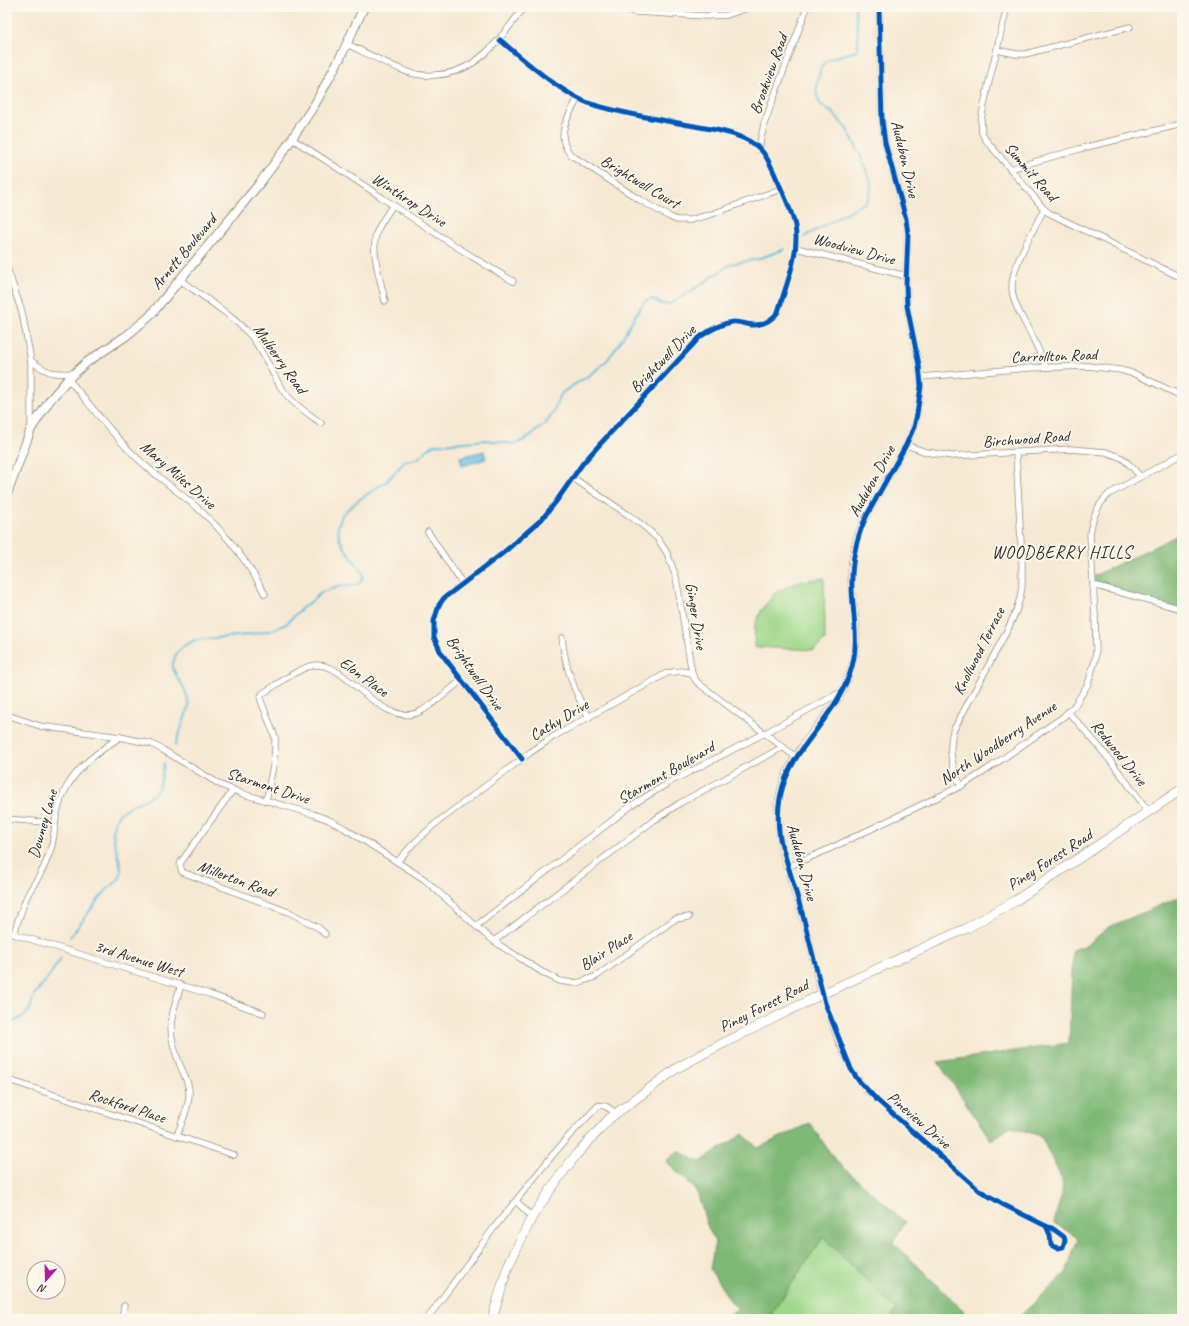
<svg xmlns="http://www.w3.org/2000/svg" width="1189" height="1326" viewBox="0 0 1189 1326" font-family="Caveat,sans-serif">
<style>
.green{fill:#9ed789;stroke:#64815a}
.forest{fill:#7eb875;stroke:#547250}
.water{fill:#61bedf;stroke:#467485}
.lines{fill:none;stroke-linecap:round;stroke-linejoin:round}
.stream{stroke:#61bedf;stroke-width:2}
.minor-casing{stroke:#908a7f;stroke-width:7}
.tertiary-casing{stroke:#908a7f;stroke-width:8}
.secondary-casing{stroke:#908a7f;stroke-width:10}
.primary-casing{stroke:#908a7f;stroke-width:10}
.minor{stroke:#fff;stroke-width:5.5}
.tertiary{stroke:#fff;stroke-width:7}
.secondary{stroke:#fff;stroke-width:8}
.primary{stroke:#fff;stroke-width:9}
.cycleway-casing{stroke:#fbf7ec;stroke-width:8}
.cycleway{stroke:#0057b8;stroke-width:5}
.labels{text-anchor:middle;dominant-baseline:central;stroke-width:4;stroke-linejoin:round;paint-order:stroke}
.street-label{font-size:16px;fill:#2b2b2b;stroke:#fbf7ec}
.neighbourhood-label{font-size:17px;letter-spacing:1px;fill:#2b2b2b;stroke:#fbf7ec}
</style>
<rect width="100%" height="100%" fill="#fbf7ec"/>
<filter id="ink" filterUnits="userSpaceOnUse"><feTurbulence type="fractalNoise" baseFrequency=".025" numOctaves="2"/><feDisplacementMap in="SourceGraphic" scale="8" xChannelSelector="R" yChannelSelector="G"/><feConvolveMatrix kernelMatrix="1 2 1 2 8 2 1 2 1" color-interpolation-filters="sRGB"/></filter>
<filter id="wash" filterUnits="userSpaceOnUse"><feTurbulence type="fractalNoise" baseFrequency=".012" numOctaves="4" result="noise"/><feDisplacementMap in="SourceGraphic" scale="16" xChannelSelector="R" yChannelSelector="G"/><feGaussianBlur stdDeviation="0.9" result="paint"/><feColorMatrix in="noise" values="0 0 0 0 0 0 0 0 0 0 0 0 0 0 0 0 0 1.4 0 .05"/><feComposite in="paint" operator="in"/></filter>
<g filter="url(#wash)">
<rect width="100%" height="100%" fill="#f6e9d3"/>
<!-- green -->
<g class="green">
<polygon points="824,578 825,640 814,650 754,647 755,625 761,611 775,593 796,582"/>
<polygon points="823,1237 896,1310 890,1319 768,1319"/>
</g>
<!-- forest -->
<g class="forest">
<polygon points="1182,533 1182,609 1093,585 1092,577"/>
<polygon points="1182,896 1182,1319 1017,1319 1066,1273 1078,1238 1054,1223 1064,1184 1041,1136 1011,1127 991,1140 938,1062 1069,1043 1073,950 1087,945 1109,927"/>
<polygon points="810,1123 835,1160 905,1222 893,1242 972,1319 890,1319 896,1310 823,1237 768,1319 721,1319 738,1309 731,1302 710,1269 715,1242 707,1225 698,1195 692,1186 666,1161 678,1151 700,1162 743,1134 758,1148"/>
</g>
<!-- water -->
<polygon class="water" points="484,451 486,459 462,466 460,457"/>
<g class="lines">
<!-- stream -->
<g class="stream">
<polyline points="804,237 867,201 870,194 871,183 860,154 847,129 834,114 820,104 816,92 820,70 824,63 834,57 854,52 857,50 858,47 858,36 855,7"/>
<path d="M175 746 187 712 189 705 187 696 183 686 177 677 173 668V663L176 654 185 645 195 640 247 635 273 630 286 624 303 607 312 601 322 592 341 586 356 585 361 582 363 577V573L344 547 339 538 338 526 342 515 347 510 360 499 387 481 405 461 417 459 433 445 486 440 515 444 526 439 546 423 553 413 559 397 563 392C578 382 596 373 608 359 623 341 631 319 645 301L652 299 662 304H670L688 293 731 264 758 259 785 249"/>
<path d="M70 937C82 922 93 905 106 891 111 885 120 882 121 873 122 855 107 838 116 819 125 801 153 804 160 784 162 777 163 770 164 763"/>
<polyline points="7,1025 24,1016 30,1009 34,995 47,979 61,958"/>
</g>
</g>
</g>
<g filter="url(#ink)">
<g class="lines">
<defs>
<g id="minor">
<polyline points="617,7 634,12 706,16 727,15 750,7"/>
<polyline points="1007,7 988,86 981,120 982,133 985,139 1044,209 1049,213 1182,278"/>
<path d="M500 40C524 60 562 94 591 104 623 114 657 119 689 125 713 130 741 132 760 149 770 159 774 174 780 186 786 199 792 212 795 226 800 254 786 285 778 312 773 319 764 325 754 325 747 325 740 321 732 322 720 324 710 330 700 337L601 443 583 463 555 503 542 519 503 553 444 598 439 605 434 621V637L441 653 522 759"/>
<path d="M347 44C366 53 385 63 405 71 415 75 425 76 435 75 478 73 501 38 524 7"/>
<polyline points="997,50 1016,54 1025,54 1130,27"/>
<path d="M578 98C568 117 554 136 571 155L640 200 670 217 677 220H690L712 214 781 189"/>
<path d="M292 139C367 185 437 238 513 281"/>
<polyline points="760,150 760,143 764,124 805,13 806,7"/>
<polyline points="1010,169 1079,149 1182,124"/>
<path d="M1044 209C1034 230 1011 266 1012 289 1013 305 1025 322 1032 336 1037 347 1042 357 1046 367"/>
<polyline points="796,248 906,276"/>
<path d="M7 268 22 312 31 361C49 374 53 374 74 373"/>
<path d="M180 280C202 296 232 315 250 335 263 350 270 369 280 386 290 402 306 412 321 423"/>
<path d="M385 301C381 282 371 253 376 234 380 223 387 214 393 205"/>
<polyline points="921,377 1030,368 1088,366 1120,370 1135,374 1182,396"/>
<path d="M68 379C90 404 110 432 134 455 155 476 180 492 202 512 228 536 248 562 265 594"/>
<polyline points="31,428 31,361"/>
<polyline points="906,445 926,452 952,456 1071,449 1106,452 1122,458 1129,464 1140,476"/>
<polyline points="573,478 630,516 646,528 658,539 667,553 676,577 692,673 694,678 698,683 796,757"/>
<polyline points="428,532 462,583"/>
<polyline points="1093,585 1182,609"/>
<path d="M562 638C565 667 574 692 589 717"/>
<path d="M1068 712C1098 743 1123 777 1149 812"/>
<polyline points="7,715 40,726 120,737 152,744 163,750 221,785 243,794 313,814 329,820 344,828 424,879 485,934 501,946 542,972 560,981 573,983 581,982 597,976 675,919 689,917"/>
<path d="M961 786C952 767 948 752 953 731L1008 629 1016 611 1020 598 1022 586V560L1016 453"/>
<polyline points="233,790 181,862 180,865 182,872 291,913 319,928 325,934"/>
<path d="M266 801 273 766 275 749V737L261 701V696L263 693C277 685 302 665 317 665 329 665 338 671 347 679 366 694 396 727 423 710 437 702 449 690 462 680"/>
<polyline points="7,819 55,823"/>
<polyline points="397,862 413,844 435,824 531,752 553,737 667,673 681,671 692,673"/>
<path d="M788 867 829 849 961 786 982 773 1063 717 1075 705 1088 684 1095 660 1096 650 1095 615 1090 534C1092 518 1097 505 1109 494L1182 454"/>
<polyline points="476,926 632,805 670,782 765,733 843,691"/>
<polyline points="7,932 209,994 263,1013"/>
<path d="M14 934C18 921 22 907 28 894 34 883 42 874 46 862 49 855 52 847 53 839 55 829 55 819 58 809 66 775 93 755 120 737"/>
<polyline points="494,941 653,821 680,803 783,747"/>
<path d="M822 994 838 1040 851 1069 867 1091 979 1190 1004 1205 1046 1226 1050 1235 1051 1245C1055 1248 1058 1249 1063 1247L1065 1240 1064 1237 1052 1228 1046 1226"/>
<polyline points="12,1081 234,1155"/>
<path d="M177 1136C181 1123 189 1108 189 1095 190 1084 184 1075 180 1065 166 1030 170 1020 181 985"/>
<polyline points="516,1201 532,1217"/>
<polyline points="122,1319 124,1306"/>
<path d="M427 1319 493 1229 551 1157 569 1136 598 1106C606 1104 610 1109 616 1114"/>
</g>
<path id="tertiary" d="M822 994C815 967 810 940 802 914 790 871 767 827 784 781 795 750 820 725 839 698 848 681 855 662 856 642 857 625 853 607 852 590 850 565 855 538 867 515L906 445 914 427 917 414 921 386 919 365 907 306 906 285 908 234 906 219 885 143 882 120 879 7"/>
<polyline id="secondary" points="7,494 31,429 50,400 68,379 87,362 126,336 149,317 259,184 283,152 315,104 341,56 364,7"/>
<polyline id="primary" points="492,1319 508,1266 532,1217 560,1176 576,1155 610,1118 677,1068 712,1049 822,994 967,928 1015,901 1182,789"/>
</defs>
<!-- minor casing -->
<use href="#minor" class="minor-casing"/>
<!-- tertiary casing -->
<use href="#tertiary" class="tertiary-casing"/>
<!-- secondary casing -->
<use href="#secondary" class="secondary-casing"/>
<!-- primary casing -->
<use href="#primary" class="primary-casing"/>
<!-- minor -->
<use href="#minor" class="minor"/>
<!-- tertiary -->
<use href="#tertiary" class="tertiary"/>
<!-- secondary -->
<use href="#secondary" class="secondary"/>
<!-- primary -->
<use href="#primary" class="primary"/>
<defs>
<g id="cycleway">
<path d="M879 7 882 120 885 143 906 219 908 234 906 285 907 306 919 365 921 386 917 414 914 427 906 445 867 515C856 538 851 564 852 589 853 617 860 645 850 673 827 737 767 759 780 839L803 916 825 1003 851 1069 858 1080 877 1100 979 1190 1004 1205 1046 1226 1050 1235 1051 1245C1055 1248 1058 1249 1063 1247L1065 1240 1064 1237 1052 1228 1046 1226"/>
<path d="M500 40C524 60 562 94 591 104 623 114 657 119 689 125 713 130 741 132 760 149 770 159 774 174 780 186 786 199 792 212 795 226 800 254 786 285 778 312 773 319 764 325 754 325 747 325 740 321 732 322 720 324 710 330 700 337L601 443 583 463 555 503 542 519 503 553 444 598 439 605 434 621V637L441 653 522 759"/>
</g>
</defs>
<!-- cycleway casing -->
<use href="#cycleway" class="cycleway-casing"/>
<!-- cycleway -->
<use href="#cycleway" class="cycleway"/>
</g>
</g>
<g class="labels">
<!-- street labels -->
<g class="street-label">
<text transform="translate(769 74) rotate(-70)">Brookview Road</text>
<text transform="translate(905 159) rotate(77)">Audubon Drive</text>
<text transform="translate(1031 172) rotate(49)">Summit Road</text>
<text transform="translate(640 182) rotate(31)">Brightwell Court</text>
<text transform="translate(409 200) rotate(33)">Winthrop Drive</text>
<text transform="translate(854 249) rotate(15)">Woodview Drive</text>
<text transform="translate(184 252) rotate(-50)">Arnett Boulevard</text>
<text transform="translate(1054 356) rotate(-2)">Carrollton Road</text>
<text transform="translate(280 359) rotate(55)">Mulberry Road</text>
<text transform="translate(663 359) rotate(-46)">Brightwell Drive</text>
<text transform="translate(1026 439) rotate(-4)">Birchwood Road</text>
<text transform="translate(178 475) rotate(41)">Mary Miles Drive</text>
<text transform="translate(872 481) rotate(-61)">Audubon Drive</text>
<text transform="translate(696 616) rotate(81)">Ginger Drive</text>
<text transform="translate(979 651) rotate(-63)">Knollwood Terrace</text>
<text transform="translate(475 673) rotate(55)">Brightwell Drive</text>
<text transform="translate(364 677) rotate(36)">Elon Place</text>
<text transform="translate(559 720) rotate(-31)">Cathy Drive</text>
<text transform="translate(998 743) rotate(-34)">North Woodberry Avenue</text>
<text transform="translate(1119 753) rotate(51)">Redwood Drive</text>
<text transform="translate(666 773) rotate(-30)">Starmont Boulevard</text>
<text transform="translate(268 786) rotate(18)">Starmont Drive</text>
<text transform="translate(43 824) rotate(-74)">Downey Lane</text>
<text transform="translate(1050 860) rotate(-33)">Piney Forest Road</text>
<text transform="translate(802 862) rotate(75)">Audubon Drive</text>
<text transform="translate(236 879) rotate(20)">Millerton Road</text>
<text transform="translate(606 951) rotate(-33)">Blair Place</text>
<text transform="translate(139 959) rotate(17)">3rd Avenue West</text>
<text transform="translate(764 1006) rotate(-27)">Piney Forest Road</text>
<text transform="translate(127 1106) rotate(18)">Rockford Place</text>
<text transform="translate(919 1120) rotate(41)">Pineview Drive</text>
</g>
<!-- neighbourhood labels -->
<g class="neighbourhood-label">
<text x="1062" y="552">WOODBERRY HILLS</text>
</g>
</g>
<!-- margin -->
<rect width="1189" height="1326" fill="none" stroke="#fbf7ec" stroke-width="24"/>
<!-- north arrow -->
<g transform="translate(46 1280) rotate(200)"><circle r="19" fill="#fbf7ec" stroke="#a8a59f"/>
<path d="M0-3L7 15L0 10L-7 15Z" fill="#b5179e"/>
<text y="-6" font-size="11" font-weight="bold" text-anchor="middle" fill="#2b2b2b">N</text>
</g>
</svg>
